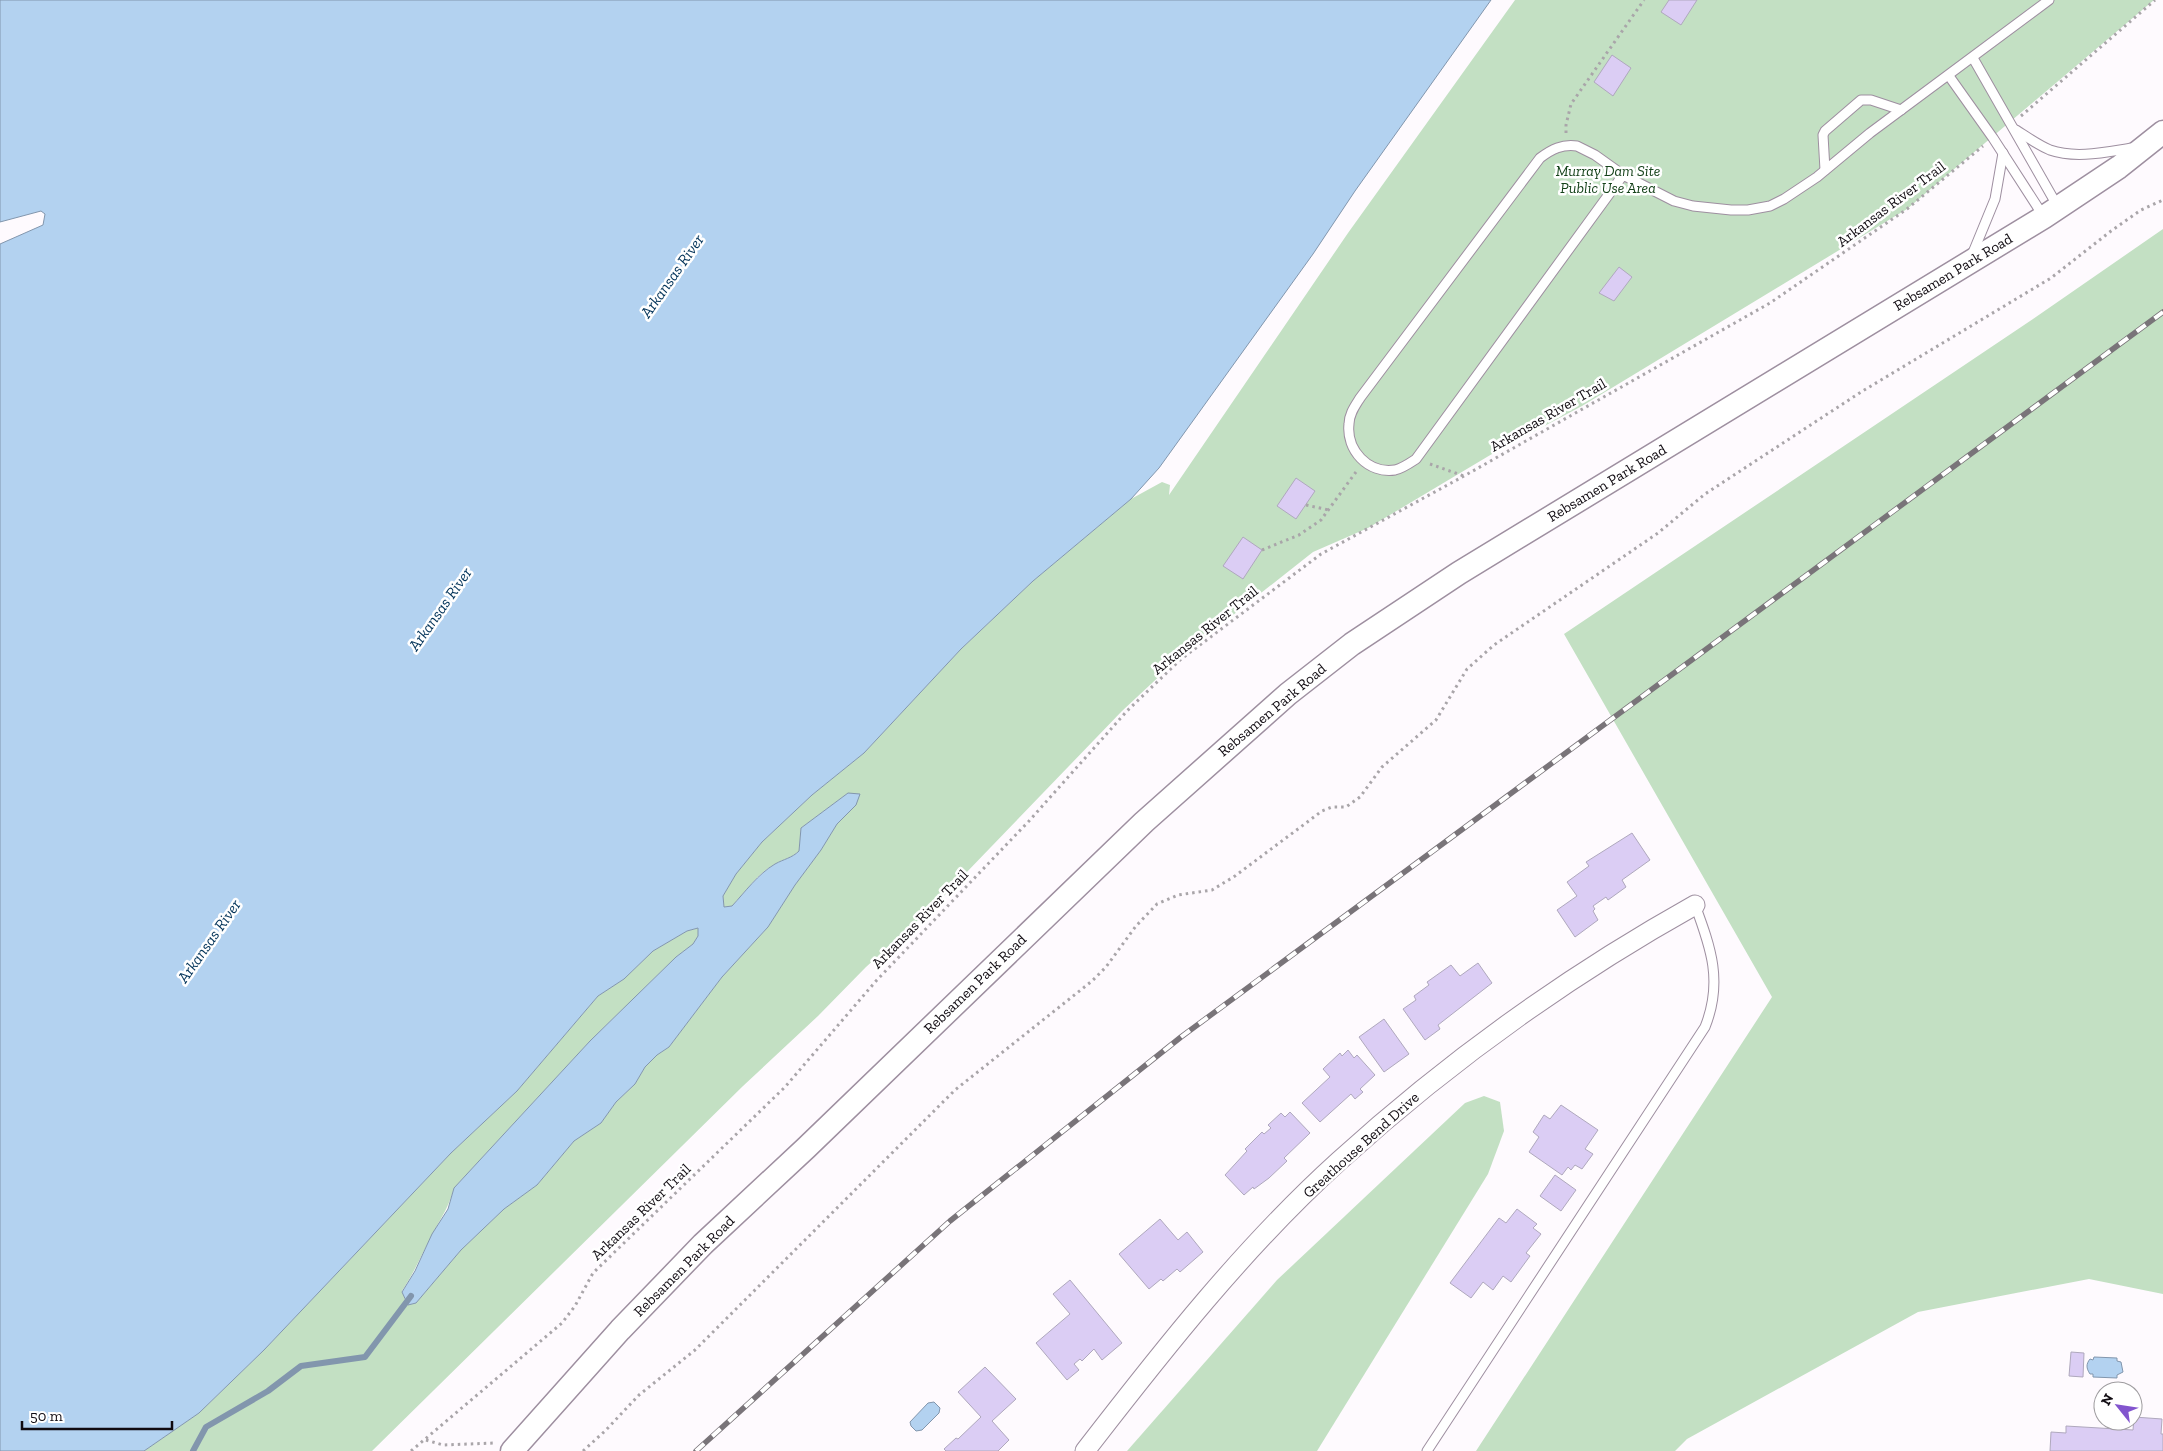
<svg xmlns="http://www.w3.org/2000/svg" width="2163" height="1451" viewBox="0 0 2163 1451" font-family="'Zilla Slab',serif">
<style>
.green{fill:#c3e0c3}
.water{fill:#b3d2f0;stroke:#8296ad}
.lines{fill:none;stroke-linecap:round;stroke-linejoin:round}
.stream{stroke:#8296ad;stroke-width:6}
.building{fill:#dbcdf4;stroke:#afa8bd}
.service-casing{stroke:#9e8fa0;stroke-width:11}
.minor-casing{stroke:#9e8fa0;stroke-width:21}
.tertiary-casing{stroke:#9e8fa0;stroke-width:25}
.path{stroke:#a9a5a9;stroke-width:3;stroke-dasharray:2.5 4;stroke-linecap:butt}
.service{stroke:#fff;stroke-width:9}
.minor{stroke:#fff;stroke-width:19}
.tertiary{stroke:#fff;stroke-width:22}
.rail-casing{stroke:#797479;stroke-width:5.5}
.rail{stroke:#fff;stroke-width:4;stroke-dasharray:11;stroke-linecap:butt}
.labels{text-anchor:middle;dominant-baseline:central;stroke-width:5;stroke-linejoin:round;paint-order:stroke}
.park-label{font-size:15px;font-style:italic;fill:#15421a;stroke:#fff}
.street-label{font-size:15px;fill:#100b11;stroke:#fff}
.water-label{font-size:16px;font-style:italic;fill:#003258;stroke:#fff}
</style>
<rect width="100%" height="100%" fill="#fefafe"/>
<!-- green -->
<g class="green">
<path d="M1515 0H2154L1907 209 1582 406 1497 451 1368 528 1313 552 1180 657 1122 711 936 904 866 967 818 1016 743 1086 372 1451H144L199 1413 264 1350 451 1153 517 1091 598 996 624 979 653 951 687 931 699 928 698 936 693 944 676 957 590 1041 454 1188C448 1209 442 1216 432 1235 422 1254 414 1273 402 1291L407 1305 416 1303 461 1250 504 1209 537 1185 574 1141 601 1123 616 1102 635 1084 645 1067 657 1055 669 1047 722 977 768 927 795 885 821 850 837 824 856 805 848 793 801 828 799 851C792 858 784 859 775 864 758 873 745 892 732 906L724 907 723 896 736 874 762 842 812 795 864 753 961 649 1033 581 1131 499 1162 482 1170 485 1169 495 1348 233Z"/>
<polygon points="2163,229 2163,1294 2089,1279 1918,1312 1687,1439 1675,1451 1476,1451 1772,997 1564,634 2033,319"/>
<polygon points="1484,1096 1500,1102 1504,1131 1488,1174 1317,1451 1127,1451 1277,1280 1465,1103"/>
</g>
<!-- water -->
<g class="water">
<path d="M0 0H1491L1355 191 1313 254 1159 468 1131 499 1033 581 961 649 864 753 812 795 762 842 736 874 723 896 724 907 732 906C745 892 758 874 775 864 784 859 792 858 799 851L801 828 848 793 860 794 856 805 837 824 821 850 795 885 768 927 722 977 669 1047 657 1055 645 1067 635 1084 616 1102 601 1123 574 1141 537 1185 504 1209 461 1250 416 1303 408 1305 402 1292 415 1271 432 1234 448 1209 454 1188 590 1041 676 957 693 944 698 936V928L687 931 653 951 624 979 598 996 517 1091 451 1153 264 1350 199 1413 144 1451H0V244L43 225 45 214 41 211 0 222Z"/>
<path d="M2094 1357 2117 1358V1361L2121 1362 2123 1372 2117 1375V1378L2093 1377V1374H2090C2086 1368 2086 1364 2090 1359L2093 1360Z"/>
<polygon points="934,1402 940,1408 939,1413 922,1430 916,1431 911,1426 910,1422 928,1403"/>
</g>
<g class="lines">
<!-- stream -->
<polyline class="stream" points="193,1451 206,1427 268,1391 301,1366 365,1357 411,1296"/>
</g>
<!-- building -->
<g class="building">
<polygon points="1669,0 1697,0 1681,25 1661,12"/>
<polygon points="1612,55 1631,68 1613,96 1594,82"/>
<polygon points="1619,267 1632,277 1614,301 1599,293"/>
<polygon points="1296,478 1315,491 1296,519 1277,506"/>
<polygon points="1243,537 1262,550 1243,579 1223,566"/>
<polygon points="1632,833 1650,860 1622,880 1626,887 1608,900 1606,897 1593,906 1595,909 1593,911 1598,920 1575,937 1557,910 1577,896 1567,882 1589,866 1586,862"/>
<polygon points="1478,963 1492,983 1438,1025 1440,1029 1425,1040 1403,1009 1416,1000 1414,996 1429,985 1427,982 1451,965 1460,976"/>
<polygon points="1384,1019 1409,1054 1384,1072 1359,1037"/>
<polygon points="1348,1050 1354,1058 1357,1055 1375,1075 1360,1089 1363,1092 1355,1099 1351,1094 1320,1122 1302,1103 1330,1077 1323,1069 1340,1053 1342,1056"/>
<polygon points="1561,1105 1598,1130 1585,1149 1593,1154 1582,1169 1575,1165 1571,1170 1568,1167 1562,1175 1529,1152 1539,1137 1533,1132 1544,1115 1550,1119"/>
<polygon points="1290,1112 1310,1133 1284,1158 1287,1161 1269,1178 1254,1189 1253,1187 1244,1195 1225,1175 1247,1151 1245,1149 1262,1132 1264,1134 1271,1128 1268,1125 1281,1113 1285,1117"/>
<polygon points="1555,1175 1576,1190 1561,1211 1540,1196"/>
<polygon points="1517,1209 1537,1224 1533,1228 1541,1234 1526,1253 1530,1256 1511,1282 1503,1276 1493,1290 1483,1282 1471,1298 1450,1283 1499,1218 1506,1223"/>
<polygon points="1160,1219 1178,1240 1187,1232 1203,1252 1180,1272 1177,1269 1163,1281 1161,1279 1149,1289 1119,1254"/>
<polygon points="1070,1280 1122,1343 1102,1360 1094,1349 1082,1361 1080,1359 1074,1364 1079,1370 1067,1380 1036,1343 1070,1314 1053,1294"/>
<polygon points="2071,1352 2084,1353 2083,1377 2069,1376"/>
<polygon points="985,1367 1016,1399 992,1421 1009,1440 998,1451 946,1451 944,1449 956,1438 958,1439 981,1417 958,1392"/>
<polygon points="2134,1417 2162,1419 2161,1434 2163,1434 2163,1451 2050,1451 2051,1432 2066,1433 2066,1426 2133,1430"/>
</g>
<g class="lines">
<defs>
<g id="service">
<polyline points="1973,58 2058,207"/>
<polyline points="1949,76 1993,138 2044,217"/>
<path d="M2016 130C2027 137 2038 145 2050 150 2076 159 2106 152 2132 148"/>
<polyline points="1825,170 1823,135 1825,131 1861,100 1871,100 1901,110"/>
<path d="M1623 175 1416 459C1410 463 1403 468 1395 470 1368 474 1346 450 1349 424 1349 414 1355 406 1360 398L1540 158C1552 149 1562 144 1577 146L1595 155 1623 175 1674 201 1693 206 1731 210H1748L1770 206 1784 199 1817 177 1870 133 2049 0"/>
<polyline points="1972,255 1995,199 2003,153"/>
<path d="M1427 1451 1705 1027C1723 982 1711 948 1695 905"/>
</g>
<path id="minor" d="M1085 1451C1163 1350 1244 1247 1339 1161 1447 1063 1568 976 1695 905"/>
<polyline id="tertiary" points="512,1451 620,1330 703,1244 806,1148 1144,822 1288,694 1352,644 1459,573 2044,217 2119,167 2163,132"/>
</defs>
<!-- service casing -->
<use href="#service" class="service-casing"/>
<!-- minor casing -->
<use href="#minor" class="minor-casing"/>
<!-- tertiary casing -->
<use href="#tertiary" class="tertiary-casing"/>
<!-- path -->
<g class="path">
<polyline points="2021,116 2155,0"/>
<polyline points="1566,133 1566,125 1571,104 1644,0"/>
<polyline points="1430,464 1464,476"/>
<polyline points="1306,505 1329,510"/>
<polyline points="1262,550 1299,535 1321,520 1356,472"/>
<polyline points="426,1440 443,1445 494,1443"/>
<polyline points="411,1451 562,1323 575,1306 593,1273 785,1087 876,981 1029,821 1127,711 1180,660 1321,554 1464,476 1770,303 1907,209 1983,146"/>
<polyline points="583,1451 605,1431 639,1395 695,1350 955,1090 1092,981 1106,967 1136,926 1157,904 1178,895 1212,890 1235,876 1322,811 1332,807 1346,807 1360,797 1382,767 1436,720 1467,669 1494,645 1658,533 1705,494 1861,392 2051,278 2111,231 2141,210 2163,200"/>
</g>
<!-- service -->
<use href="#service" class="service"/>
<!-- minor -->
<use href="#minor" class="minor"/>
<!-- tertiary -->
<use href="#tertiary" class="tertiary"/>
<defs>
<polyline id="rail" points="696,1451 950,1221 1181,1037 2163,312"/>
</defs>
<!-- rail casing -->
<use href="#rail" class="rail-casing"/>
<!-- rail -->
<use href="#rail" class="rail"/>
</g>
<g class="labels">
<!-- park labels -->
<g class="park-label">
<text x="1608" y="171">Murray Dam Site<tspan x="1608" dy="17">Public Use Area</tspan></text>
</g>
<!-- street labels -->
<g class="street-label">
<text transform="translate(1891 204) rotate(-37)">Arkansas River Trail</text>
<text transform="translate(1953 272) rotate(-31)">Rebsamen Park Road</text>
<text transform="translate(1548 415) rotate(-30)">Arkansas River Trail</text>
<text transform="translate(1607 483) rotate(-31)">Rebsamen Park Road</text>
<text transform="translate(1205 630) rotate(-39)">Arkansas River Trail</text>
<text transform="translate(1272 710) rotate(-40)">Rebsamen Park Road</text>
<text transform="translate(920 919) rotate(-46)">Arkansas River Trail</text>
<text transform="translate(975 984) rotate(-44)">Rebsamen Park Road</text>
<text transform="translate(1361 1145) rotate(-42)">Greathouse Bend Drive</text>
<text transform="translate(641 1212) rotate(-44)">Arkansas River Trail</text>
<text transform="translate(684 1266) rotate(-45)">Rebsamen Park Road</text>
</g>
<!-- water labels -->
<g class="water-label">
<text transform="translate(672 276) rotate(-55)">Arkansas River</text>
<text transform="translate(440 609) rotate(-55)">Arkansas River</text>
<text transform="translate(209 941) rotate(-55)">Arkansas River</text>
</g>
</g>
<!-- north arrow -->
<g transform="translate(2118 1406) rotate(300)"><circle r="24" fill="#ffffff" stroke="#9f9da0"/>
<path d="M0-4L9 19L0 12L-9 19Z" fill="#8255ce"/>
<text y="-8" font-size="14" font-weight="bold" text-anchor="middle" fill="#100b11">N</text>
</g>
<!-- scale -->
<path d="M22 1421v8h150v-8" fill="none" stroke="#100b11" stroke-width="2.5"/>
<text x="30" y="1421" font-size="15" fill="#100b11" stroke="#ffffff" stroke-width="4" paint-order="stroke">50 m</text>
</svg>
